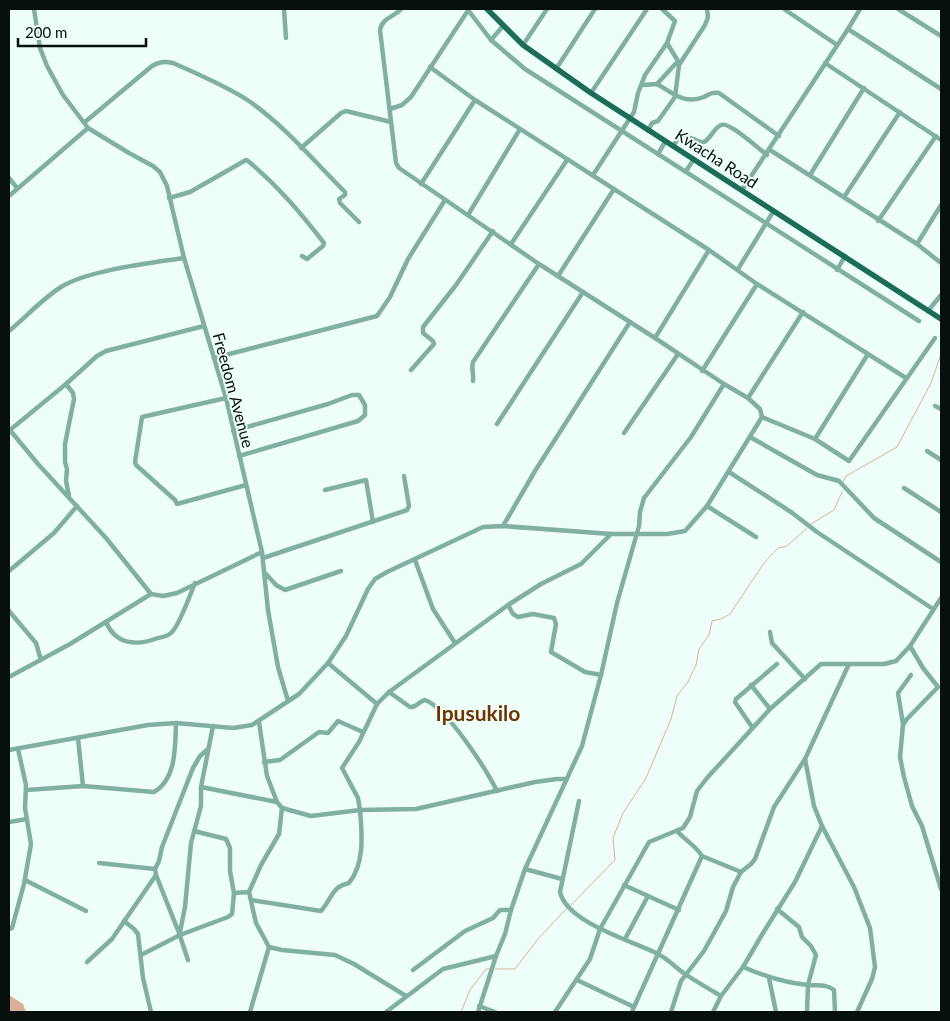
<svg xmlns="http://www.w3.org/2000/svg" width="950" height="1021" viewBox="0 0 950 1021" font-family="Lato,sans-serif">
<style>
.water{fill:#d9b198}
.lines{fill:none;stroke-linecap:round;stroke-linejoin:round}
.stream{stroke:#d9b198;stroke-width:1}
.minor{stroke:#81afa1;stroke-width:4.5}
.major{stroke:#1d6c59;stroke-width:5.5}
.labels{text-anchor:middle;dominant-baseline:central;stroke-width:4;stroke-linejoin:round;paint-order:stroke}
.street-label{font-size:16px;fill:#07100d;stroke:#eefff9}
.district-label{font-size:21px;font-weight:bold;fill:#6f3401;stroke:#eefff9}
</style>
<rect width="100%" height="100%" fill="#eefff9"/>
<!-- water -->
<polygon class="water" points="9,995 23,1004 26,1012 9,1012"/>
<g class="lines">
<!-- stream -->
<g class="stream">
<polyline points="843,482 846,476 897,447 931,383 941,354"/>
<polyline points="811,524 834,510 842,492"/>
<polyline points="571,905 615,860 613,838 623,813 646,778 671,719 677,696 688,682 696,665 699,649 709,635 712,621 721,619 730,614 764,563 778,548 787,546 807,528"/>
<polyline points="495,969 515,969 538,939 567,908"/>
<polyline points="461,1012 470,990 486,969 490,969"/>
</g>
<!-- minor -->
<g class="minor">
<polyline points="34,9 40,48 47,66 63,95 88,128 129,153 153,166 160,172 167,186 184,258 226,398 262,552 268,610 278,667 288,701"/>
<polyline points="284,9 286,38"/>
<path d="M401 9C394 17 382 18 380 30L396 163 399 168 539 264 655 338 724 384 691 437 644 498 640 512 639 526 617 603 601 675 582 746 525 869 511 910 505 934 496 956 478 1012"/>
<polyline points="784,9 837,45"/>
<polyline points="898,9 941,36"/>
<polyline points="468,10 491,40 525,69 919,321"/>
<polyline points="848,29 941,89"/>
<polyline points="491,40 503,26"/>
<polyline points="523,45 547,9"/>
<polyline points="825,63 941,140"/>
<polyline points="430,67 475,100 709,250 757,284 906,378"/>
<polyline points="556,69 595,9"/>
<polyline points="657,84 678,61 667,43 675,21 662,9"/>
<path d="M642 85 657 84C673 93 684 105 704 97 710 94 712 92 719 93L779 136"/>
<polyline points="591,93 647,9"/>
<polyline points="390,109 402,105 411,97 469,9"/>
<path d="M85 122 152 66C159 62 164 61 173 63 196 73 225 86 246 99 283 124 314 161 345 192V195L339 199 340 203 359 222"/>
<polyline points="648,131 652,123 658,121 675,97 679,65 705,25 708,17 707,9"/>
<path d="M673 146 680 136 683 135 701 142H704C711 138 714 128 721 125 729 121 759 149 767 155"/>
<polyline points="301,148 341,113 346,111 391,122"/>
<polyline points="770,150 917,244 941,263"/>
<polyline points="658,154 665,142"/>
<polyline points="686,171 694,159"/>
<polyline points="593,175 634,112 638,93 645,75 667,43"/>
<polyline points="810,175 864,88"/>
<polyline points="9,178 17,188"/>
<polyline points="421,184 475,100"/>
<polyline points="742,190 848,29 860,9"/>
<polyline points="9,196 88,128"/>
<polyline points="844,197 900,112"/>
<path d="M169 198 190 192 246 160 248 161C278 186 300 212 324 243L323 246 307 259 302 256"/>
<polyline points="468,215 520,129"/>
<polyline points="878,221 936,136"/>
<polyline points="511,244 567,160"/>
<polyline points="917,244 941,205"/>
<polyline points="738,269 773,212"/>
<polyline points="837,270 845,256"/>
<polyline points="558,276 614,189"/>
<polyline points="928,311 941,295"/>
<path d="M9 331C26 317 42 299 61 287 88 270 151 263 184 258"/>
<polyline points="655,338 709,250"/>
<polyline points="868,354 815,439 849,461 935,338"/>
<polyline points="214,358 377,316 390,297 408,259 445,200"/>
<polyline points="411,370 434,344 433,341 423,333 423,327 456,285 493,231"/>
<polyline points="702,371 757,284"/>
<path d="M473 381C474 374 471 369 473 362L539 264"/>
<polyline points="66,384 73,393 74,399 65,444 65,462 67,469 66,481 69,496"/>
<polyline points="724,384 748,398 803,312"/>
<polyline points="226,398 142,417 135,462 136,465 175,500 177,504 246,485"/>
<polyline points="935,406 941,409"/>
<polyline points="762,417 815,439"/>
<polyline points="497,424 583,292"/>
<polyline points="9,429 38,464 106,538 151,594"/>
<polyline points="10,430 66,384 97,356 106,351 204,326"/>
<polyline points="233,431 328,404 352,395 359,395 365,405 365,415 358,421 239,456"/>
<polyline points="624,433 678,354"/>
<polyline points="750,437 817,475 839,481 874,518 941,562"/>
<polyline points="927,451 941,460"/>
<polyline points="729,472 791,512 817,532 933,609"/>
<polyline points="904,488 941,512"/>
<polyline points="325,490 366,480 373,522"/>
<polyline points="707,506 756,537"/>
<polyline points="503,526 535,471 630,322"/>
<polyline points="263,558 407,510 409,506 404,476"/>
<polyline points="415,560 433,609 455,643"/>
<polyline points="9,571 54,533 77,506"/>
<polyline points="266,574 276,585 285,590 341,571"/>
<polyline points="508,605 513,614 518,617 533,614 554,618 556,624 551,652 585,672 601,675"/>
<polyline points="9,611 36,643 41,660"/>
<path d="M106 622C116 645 137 646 158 638 163 637 169 636 172 632 180 624 190 595 195 583"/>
<polyline points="770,632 772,643 805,679"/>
<polyline points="910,646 923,668 938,687 906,720 903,725 900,757 904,777 912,806 922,826 941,889"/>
<polyline points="328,663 377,704"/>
<polyline points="849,664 805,759 814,806 822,826 854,887 870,928 875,967 872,979 857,1012"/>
<polyline points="9,677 70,644 151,594 163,596 177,593 262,552"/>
<polyline points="751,685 770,709"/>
<path d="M389 692 410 707C416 708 419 701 425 700 447 708 486 769 497 791"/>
<polyline points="259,722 267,776 277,802 282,808 279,834 261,865 249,892 256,923 269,947 282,950 335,955 354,964 406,996"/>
<polyline points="903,724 898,693 911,675"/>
<polyline points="752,727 735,702 736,699 777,664"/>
<polyline points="78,738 83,786"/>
<polyline points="9,750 148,725 176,723 233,728 252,725 299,694 328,663 346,636 368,589 375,579 387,572 483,527 503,526 611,534 667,534 685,531 707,506 762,417 760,409 748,398"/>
<polyline points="264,762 280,760 319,732 328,733 338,721 363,732"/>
<polyline points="201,787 277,802"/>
<path d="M27 790 83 786 154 792C177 779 175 745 176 723"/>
<path d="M579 801 560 892C567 923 633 941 658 954 668 959 676 968 685 974 697 982 709 989 721 996"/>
<polyline points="282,808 311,816 360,810 358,798 342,768 359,742 377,704 389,692 508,605 541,584 581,564 611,534"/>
<polyline points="9,822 27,819"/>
<polyline points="702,856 741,872"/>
<polyline points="99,863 155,869"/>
<polyline points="525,869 562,879"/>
<polyline points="25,880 86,911"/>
<polyline points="624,885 648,896"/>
<polyline points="234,893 249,892"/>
<path d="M251 900 321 911C332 899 331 887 349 883 365 863 362 834 360 810L416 809 535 782 557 779H567"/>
<polyline points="777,909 799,927 802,937 811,946 816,955 808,985 807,1012"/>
<polyline points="124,921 134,929 138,934 143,978 151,1012"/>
<polyline points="9,929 12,928 24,884 31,844 25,808 26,785 18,749"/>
<polyline points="180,932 185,907 191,843 201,806 201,787 213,726"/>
<polyline points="625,939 648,896 679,910"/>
<polyline points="141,955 180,935 228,917 232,914 234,893 230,871 230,848 226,839 194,831"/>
<polyline points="188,960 179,933 156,875 155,869 159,861 162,847 193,768 200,756 208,749"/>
<polyline points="87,962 112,939 156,875"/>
<path d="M743 967C764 976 785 983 808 985 818 986 827 984 834 990L835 1012"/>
<polyline points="413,970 465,931 493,918 500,910 511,910"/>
<polyline points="769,978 776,1012"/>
<polyline points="577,980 634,1007 632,1012"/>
<polyline points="479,1006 495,1012"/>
<path d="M634 1007 702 856C696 846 685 840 677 831"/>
<polyline points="250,1012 269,947"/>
<polyline points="386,1012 443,969 496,956"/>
<polyline points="555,1012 590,959 600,929 649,842 683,828 690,817 697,791 707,778 770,709 821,664 884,664 896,661 910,646 941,598"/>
<polyline points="671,1012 681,981 704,951 726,911 733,887 741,872 751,864 755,859 774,807 805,759"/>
<polyline points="713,1012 721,996 743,967 763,933 795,882 822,826"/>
</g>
<!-- major -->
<polyline class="major" points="487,9 523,45 591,93 941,319"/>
</g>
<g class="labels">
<!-- street labels -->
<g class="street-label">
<text transform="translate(717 158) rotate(33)">Kwacha Road</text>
<text transform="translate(234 390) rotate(75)">Freedom Avenue</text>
</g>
<!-- district labels -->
<g class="district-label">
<text x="478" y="712">Ipusukilo</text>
</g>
</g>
<!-- border -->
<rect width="950" height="1021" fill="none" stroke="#07100d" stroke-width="20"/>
<!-- scale -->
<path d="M18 38v8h128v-8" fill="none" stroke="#07100d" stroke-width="2.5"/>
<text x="25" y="38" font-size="15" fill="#07100d" stroke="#eefff9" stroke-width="4" paint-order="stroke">200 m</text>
</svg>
